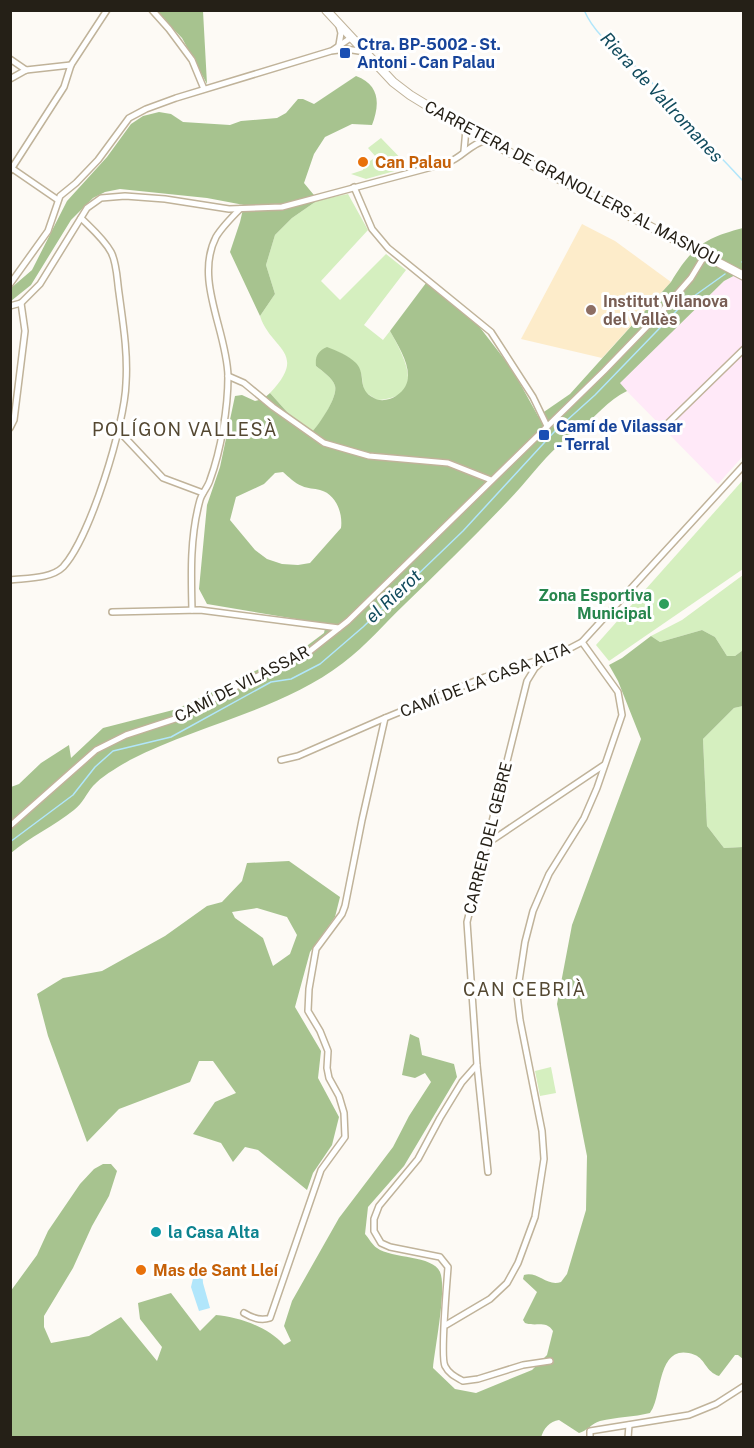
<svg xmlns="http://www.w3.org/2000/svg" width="754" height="1448" viewBox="0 0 754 1448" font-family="'Public Sans',sans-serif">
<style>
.industrial{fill:#ffe9f8}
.built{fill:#fdecca}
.green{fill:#d5efbf}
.forest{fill:#a7c38f;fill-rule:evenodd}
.water{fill:#b1e6fb}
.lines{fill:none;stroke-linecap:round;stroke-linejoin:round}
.stream{stroke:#b1e6fb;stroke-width:1.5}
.minor-casing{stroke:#c0b39a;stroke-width:8}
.secondary-casing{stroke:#c0b39a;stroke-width:10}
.minor{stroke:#fff;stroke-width:5}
.secondary{stroke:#fff;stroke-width:8}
.transit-dot{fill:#1a4fb4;stroke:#fff;stroke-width:2}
.food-dot{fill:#e8710a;stroke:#fff;stroke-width:2}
.education-dot{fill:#8d6e63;stroke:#fff;stroke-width:2}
.leisure-dot{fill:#2e9e5b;stroke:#fff;stroke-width:2}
.culture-dot{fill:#0f9aa8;stroke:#fff;stroke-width:2}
.labels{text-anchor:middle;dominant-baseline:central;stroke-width:6;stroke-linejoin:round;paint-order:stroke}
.transit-label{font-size:16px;font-weight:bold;fill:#164399;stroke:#fff;text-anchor:start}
.food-label{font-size:16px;font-weight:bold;fill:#c56008;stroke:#fff;text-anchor:start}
.street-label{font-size:16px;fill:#252017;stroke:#fff}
.education-label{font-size:16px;font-weight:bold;fill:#785e54;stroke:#fff;text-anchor:start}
.leisure-label{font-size:16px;font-weight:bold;fill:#27864d;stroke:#fff;text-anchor:end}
.culture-label{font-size:16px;font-weight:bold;fill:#0d838f;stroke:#fff;text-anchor:start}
.water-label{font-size:18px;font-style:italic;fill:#114b5d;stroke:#fff}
.neighbourhood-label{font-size:18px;letter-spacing:1.5px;fill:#544832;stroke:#fff}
</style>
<rect width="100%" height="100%" fill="#fdfaf5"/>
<!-- industrial -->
<polygon class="industrial" points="743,271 743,456 718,484 619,383 724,281"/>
<!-- built -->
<polygon class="built" points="582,224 615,241 671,282 602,358 521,339"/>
<!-- green -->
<g class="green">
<polygon points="381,138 409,167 366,179 351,174 363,170 364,165 376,157 368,148"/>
<path d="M348 194 368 230 321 281 340 300 386 254 406 270 364 325 383 340 390 331C405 358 427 398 377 400L365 392C362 385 363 380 361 373 356 359 340 352 327 348L316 366C322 371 333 378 335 386 338 397 320 424 312 432L288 413 270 393C309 352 271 350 260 316L275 294 266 265 275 235 292 218 318 200Z"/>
<polygon points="743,480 743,569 609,661 596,645"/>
<polygon points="743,575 743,650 735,656 727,656 715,637 702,630 660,642 651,636 682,620"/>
<polygon points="743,706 743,847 724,848 707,826 703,739 734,708"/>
<polygon points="551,1067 556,1093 540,1096 535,1071"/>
</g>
<!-- forest -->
<g class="forest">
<polygon points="156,11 203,11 207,84 182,38"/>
<path d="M356 76C380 85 380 104 372 125L352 124 325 137 314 154 304 183 318 200 292 218 275 235 266 265 275 294 260 316 230 252 240 222 244 205 207 198 120 189 105 192 93 198 71 220 31 285 11 301V288L32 270 67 201 107 157 131 124 143 116 159 112 171 114 183 122 230 125 241 121 277 118 286 113 298 99H303L314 104Z"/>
<path d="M743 228V271L724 281 620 383 627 391C608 400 594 418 578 432 573 437 565 439 560 444 540 462 526 483 508 501 475 536 440 570 405 604 385 623 366 646 343 663 280 711 200 724 130 760 118 767 102 776 93 786 86 794 83 803 74 810 54 826 30 837 11 853V787L19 784 41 763 69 745 71 758 103 728 177 709 308 645 324 633 326 624 207 604 199 589 207 505 220 467 235 396 242 395 255 401 263 399 270 393 288 413 312 432C320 423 338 397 335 386 333 378 322 371 316 366 315 356 318 351 327 347 337 351 348 355 356 363 367 375 356 389 374 398 380 402 390 400 396 396 421 380 401 351 390 331L426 283 478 325 512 369 538 416 570 394 671 282C692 247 704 238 743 228ZM283 472C289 477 294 483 302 486 308 489 314 488 320 490 336 494 343 513 341 528L310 563 298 565 282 564 267 559 255 550 230 520 236 497 264 484 275 473Z"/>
<path d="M702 630 715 637 727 656H735L743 650V706L734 708 703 739 707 826 724 848 743 847V1359L738 1355H735L719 1376C706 1372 705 1359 695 1355 656 1340 663 1398 650 1413 634 1417 616 1417 600 1421 591 1424 587 1431 579 1433L559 1420C550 1421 543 1429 541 1438L11 1437 10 1292 37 1255 48 1231 80 1184 94 1169 103 1164H111L117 1171 109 1196 92 1226 73 1268 44 1316V1327L51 1343 89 1336 121 1317 157 1361 162 1347 140 1319 138 1303 171 1293 200 1331 216 1315C239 1317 268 1327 284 1345L291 1341 284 1326 292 1301 339 1218 393 1147 409 1116 431 1082 425 1073 415 1078 402 1075 410 1034 419 1038 422 1055 454 1064 457 1077 404 1166 368 1207 365 1234C369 1238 372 1245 377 1248 392 1259 433 1255 440 1272 447 1288 435 1347 433 1368L455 1389 476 1393 532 1370 547 1355 553 1331C546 1320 536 1327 525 1323L523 1320 537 1292 523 1279 524 1275C538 1271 547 1287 561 1282L567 1274 586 1210 587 1156 557 1004 572 925 641 739 618 681 609 665 622 658 651 636 660 642Z"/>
<path d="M289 861 340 897 335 917 310 952 295 1007 321 1051 318 1078 339 1117 332 1145 313 1173 307 1190 258 1150 245 1147 233 1162 221 1143 193 1134 215 1102 236 1093 213 1061H199L190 1082 119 1109 87 1142 48 1036 37 994 63 978 102 971 165 936 207 906 222 902 242 881 247 863ZM257 908 287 917 297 935 290 954 273 966 263 938 235 918 232 912Z"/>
</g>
<!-- water -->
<polygon class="water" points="196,1266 202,1267 203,1283 210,1308 199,1311 191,1287"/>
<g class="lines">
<!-- stream -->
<g class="stream">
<path d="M584 10C597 40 625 55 647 77 663 94 673 115 689 132 698 141 709 147 718 155 727 163 735 173 744 182"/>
<polyline points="742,262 744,261"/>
<polyline points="10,842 73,795 95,767 113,751 171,737 271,682 291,679 320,664 363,627 463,531 555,431 595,395 683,304 725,274"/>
</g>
<defs>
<g id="minor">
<polyline points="152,10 169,29 192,60 204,89"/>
<polyline points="339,45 341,33 339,26"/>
<polyline points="333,50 349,39 352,39"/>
<polyline points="10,59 26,70"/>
<polyline points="10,79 26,70 71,65"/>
<polyline points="464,151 466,129"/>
<polyline points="10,167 58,200"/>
<polyline points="10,171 64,87 71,65 107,10"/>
<polyline points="354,187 372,229 388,248 491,332 533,397 547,426"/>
<polyline points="10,284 48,231 60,196 76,183 98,160 129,118 146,109 176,98 331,51 346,49 365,52"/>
<path d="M10 306 21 303 40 284 87 208 101 198 125 196 165 199 229 209 282 207 447 163C463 157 470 144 486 140"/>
<polyline points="228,376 244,383 273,407 324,443 369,456 448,463 491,480"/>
<polyline points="666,425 744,349"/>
<polyline points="10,428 14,420 25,331 21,303"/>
<polyline points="117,429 163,478 203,493"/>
<path d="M10 580C26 578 51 579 63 567 90 538 125 424 126 383 128 353 123 323 119 293 117 280 117 263 111 252 104 239 92 229 81 218"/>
<path d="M192 610C191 573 190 536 200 500 202 493 208 487 210 480 221 450 228 408 228 376 227 331 194 280 216 237 222 227 232 217 240 209"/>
<polyline points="112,612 200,610 339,628"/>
<path d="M544 660 535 668 527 681 467 922 477 1065 462 1082 440 1118 418 1159 379 1206 374 1219V1231L381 1243 390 1247 440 1257 448 1267C447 1283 440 1357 445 1366 449 1374 456 1377 463 1381L478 1379 523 1365 550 1361"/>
<polyline points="281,760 298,756 385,718"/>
<polyline points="10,826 96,750 126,735 181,717 233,688 310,651 348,621 604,371 663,310 691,278 705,255"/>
<polyline points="485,845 604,765"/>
<polyline points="477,1065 488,1172"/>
<path d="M244 1313C252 1318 261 1321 270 1318L321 1170 345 1137 344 1113 339 1096 329 1078 327 1068 328 1051 320 1031 308 1011 309 989 316 949 342 914 345 906 362 820 385 718 485 677 561 653 582 642 744 465"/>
<polyline points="446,1325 490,1299 507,1283 518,1263 535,1217 544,1159 542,1131 520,1020 517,995 525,942 533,911 549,874 584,818 597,788 622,715 618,692 582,642"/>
<polyline points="590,1438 590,1431 689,1415 716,1404 744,1386"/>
<polyline points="628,1438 629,1425"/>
</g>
<polyline id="secondary" points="326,10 393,82 410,95 454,122 527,162 744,276"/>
</defs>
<!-- minor casing -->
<use href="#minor" class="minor-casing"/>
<!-- secondary casing -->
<use href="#secondary" class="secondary-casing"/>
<!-- minor -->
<use href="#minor" class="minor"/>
<!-- secondary -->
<use href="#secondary" class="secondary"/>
</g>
<!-- markers -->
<g class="transit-dot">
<rect x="339" y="47" width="12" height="12" rx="3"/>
<rect x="538" y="429" width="12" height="12" rx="3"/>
</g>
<g class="food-dot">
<circle cx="363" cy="162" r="6"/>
<circle cx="141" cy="1270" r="6"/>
</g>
<circle class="education-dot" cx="591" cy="310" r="6"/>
<circle class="leisure-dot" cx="664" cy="604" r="6"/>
<circle class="culture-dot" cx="156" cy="1232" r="6"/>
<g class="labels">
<!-- transit labels -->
<g class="transit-label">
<text x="357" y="44">Ctra. BP-5002 - St.<tspan x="357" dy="18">Antoni - Can Palau</tspan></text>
<text x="556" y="426">Camí de Vilassar<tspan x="556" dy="18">- Terral</tspan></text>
</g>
<!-- food labels -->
<g class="food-label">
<text x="375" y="162">Can Palau</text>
<text x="153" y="1270">Mas de Sant Lleí</text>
</g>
<!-- street labels -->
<g class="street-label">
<text transform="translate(572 183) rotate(28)">CARRETERA DE GRANOLLERS AL MASNOU</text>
<text transform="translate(485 680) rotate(-21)">CAMÍ DE LA CASA ALTA</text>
<text transform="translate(242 684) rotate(-27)">CAMÍ DE VILASSAR</text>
<text transform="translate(488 838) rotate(-76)">CARRER DEL GEBRE</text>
</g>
<!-- education labels -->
<g class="education-label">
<text x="603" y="301">Institut Vilanova<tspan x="603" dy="18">del Vallès</tspan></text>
</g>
<!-- leisure labels -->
<g class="leisure-label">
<text x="652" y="595">Zona Esportiva<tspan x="652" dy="18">Municipal</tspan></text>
</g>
<!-- culture labels -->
<g class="culture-label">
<text x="168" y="1232">la Casa Alta</text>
</g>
<!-- water labels -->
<g class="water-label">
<text transform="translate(662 97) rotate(47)">Riera de Vallromanes</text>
<text transform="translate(393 596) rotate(-43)">el Rierot</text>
</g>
<!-- neighbourhood labels -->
<g class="neighbourhood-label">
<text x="185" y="429">POLÍGON VALLESÀ</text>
<text x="525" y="989">CAN CEBRIÀ</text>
</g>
</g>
<!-- border -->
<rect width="754" height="1448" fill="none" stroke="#252017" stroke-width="24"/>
</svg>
